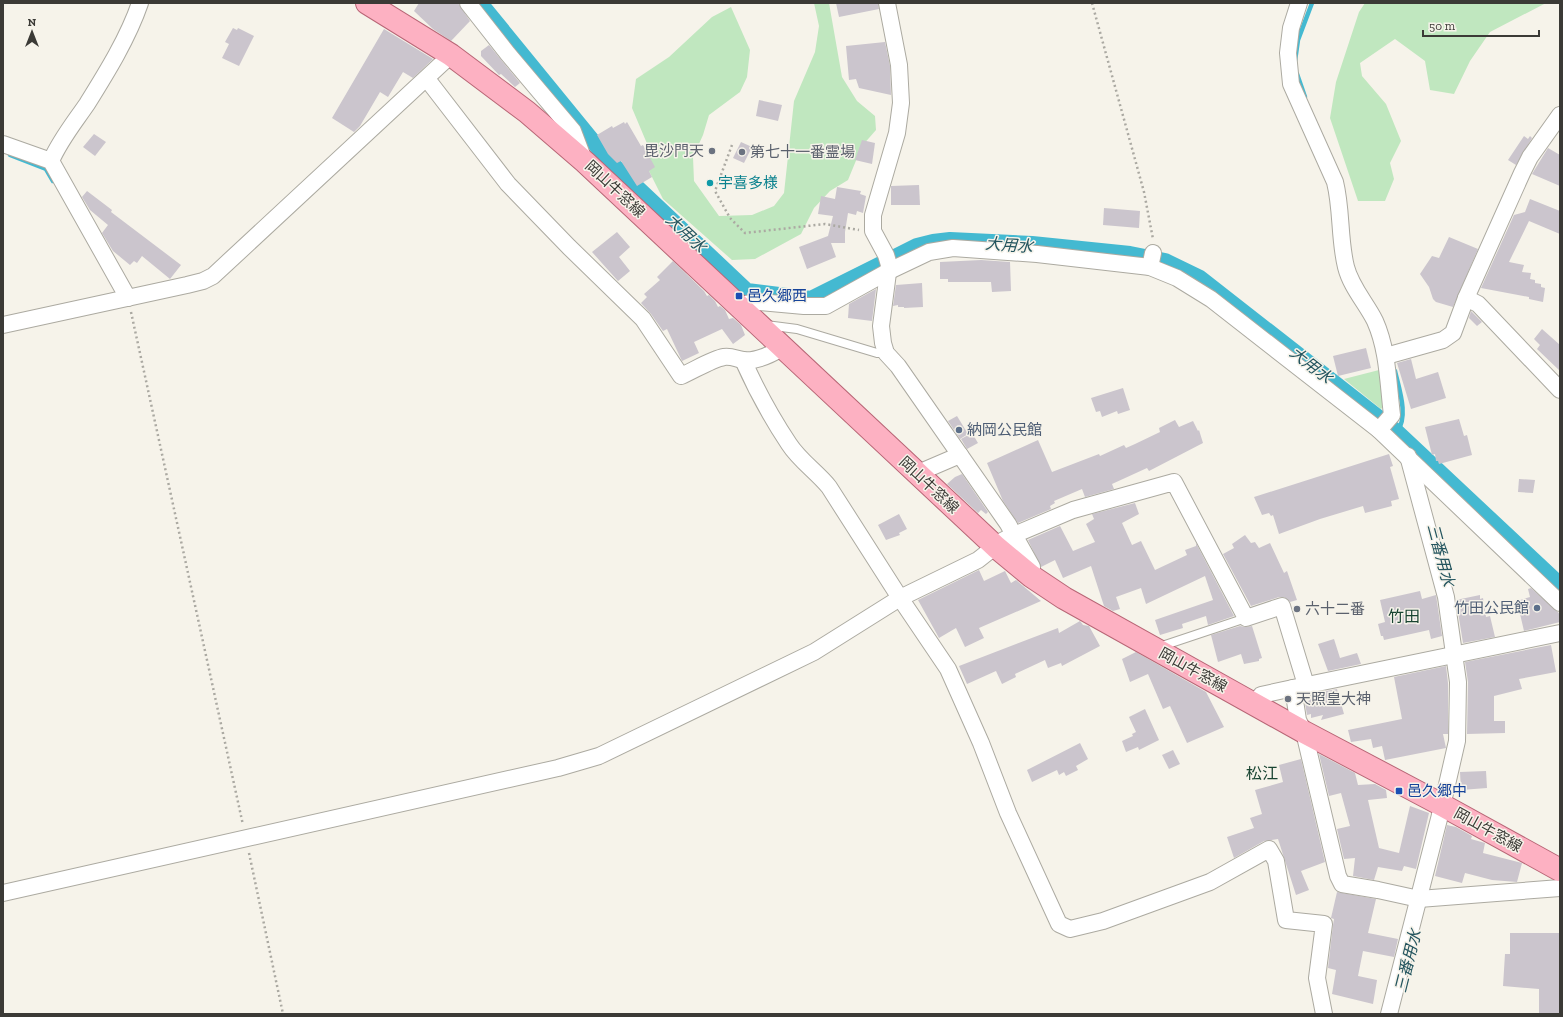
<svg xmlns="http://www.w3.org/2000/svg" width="1563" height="1017" viewBox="0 0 1563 1017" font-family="'Zilla Slab','Noto Sans JP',serif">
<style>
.green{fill:#c0e7bf}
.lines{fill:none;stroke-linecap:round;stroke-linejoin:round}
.stream{stroke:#44b9d1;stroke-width:4.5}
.canal{stroke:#44b9d1;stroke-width:16}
.building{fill:#cbc5cd}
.lane-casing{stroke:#acaaa1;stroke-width:10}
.street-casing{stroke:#acaaa1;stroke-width:18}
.primary-casing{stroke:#b86676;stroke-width:24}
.path{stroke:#aba9a2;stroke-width:2.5;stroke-dasharray:2 3;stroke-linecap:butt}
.lane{stroke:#fff;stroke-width:8}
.street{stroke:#fff;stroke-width:16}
.primary{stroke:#fdb1c2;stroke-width:22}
.worship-dot{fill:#6b7280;stroke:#f6f3ea;stroke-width:1.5}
.culture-dot{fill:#0f9aa8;stroke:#f6f3ea;stroke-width:1.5}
.transit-dot{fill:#1a4fb4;stroke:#f6f3ea;stroke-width:1.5}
.service-dot{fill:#5c6f8a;stroke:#f6f3ea;stroke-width:1.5}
.labels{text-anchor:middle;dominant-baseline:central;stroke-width:3;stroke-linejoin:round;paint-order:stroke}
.worship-label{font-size:15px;fill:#5b616d;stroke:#f6f3ea;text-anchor:start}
.culture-label{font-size:15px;fill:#0d838f;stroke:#f6f3ea;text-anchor:start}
.street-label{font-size:15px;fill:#3b3a36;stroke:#f6f3ea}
.transit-label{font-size:15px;fill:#164399;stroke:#f6f3ea;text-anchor:start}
.service-label{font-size:15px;fill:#4e5e75;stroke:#f6f3ea;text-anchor:start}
.water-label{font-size:16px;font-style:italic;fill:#24555f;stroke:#f6f3ea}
.neighbourhood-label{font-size:16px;fill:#194532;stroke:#f6f3ea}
</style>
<rect width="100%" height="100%" fill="#f6f3ea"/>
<!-- green -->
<g class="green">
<polygon points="814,3 829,3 842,77 857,101 875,116 876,130 862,146 848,180 830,191 814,208 801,234 755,259 732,260 663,199 648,169 648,146 632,108 636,79 669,57 712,17 731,7 750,50 747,77 740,92 709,115 703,135 693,157 694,181 719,216 752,215 774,206 784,193 794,101 815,52 819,26"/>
<polygon points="1365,3 1546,3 1490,32 1470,61 1454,94 1430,90 1425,61 1395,39 1360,63 1362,76 1386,104 1401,141 1390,163 1394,179 1385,201 1358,201 1330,118 1336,82 1359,12"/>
<polygon points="1379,370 1385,405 1381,409 1344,379"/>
</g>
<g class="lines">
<!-- stream -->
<g class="stream">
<polyline points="1295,61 1298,40 1312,3"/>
<polyline points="1297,74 1305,97"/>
<polyline points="10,155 46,169 53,181"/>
<path d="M1395 371C1399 389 1409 416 1397 432"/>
</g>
<!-- canal -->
<polyline class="canal" points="480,3 609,161 747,291 811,299 917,246 933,242 950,240 1032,244 1130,254 1165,261 1200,278 1397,432 1560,585"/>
</g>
<!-- building -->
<g class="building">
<polygon points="419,3 458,3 470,21 451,41 433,29 414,11"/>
<polygon points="836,3 878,3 879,9 839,17"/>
<polygon points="233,28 237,30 238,28 254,36 239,66 222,58 229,44 225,42"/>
<polygon points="384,29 433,59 413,78 403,72 388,97 380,92 360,126 354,132 332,118"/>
<polygon points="885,42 890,66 891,95 859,88 856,79 849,80 846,46"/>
<polygon points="489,45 520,83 515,87 501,74 499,75 481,56 481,51"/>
<polygon points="759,100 782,105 778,121 756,116"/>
<polygon points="624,122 625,124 627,122 641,146 643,145 655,167 649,171 652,177 637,186 621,161 617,163 608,154 597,135 612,126 613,128"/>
<polygon points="94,134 106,142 95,156 83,147"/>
<polygon points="1524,136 1528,139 1530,136 1532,138 1516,165 1508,160"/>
<polygon points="862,140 875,143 872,164 855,160"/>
<polygon points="741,142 752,147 744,163 733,158"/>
<polygon points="1548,148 1560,155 1560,186 1532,174"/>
<polygon points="919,185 920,205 891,205 891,186"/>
<polygon points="837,187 861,191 860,194 866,196 863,213 857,211 856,215 848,213 845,232 845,243 831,243 836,257 807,269 799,247 828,236 833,216 818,214 821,196 835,199"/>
<polygon points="87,191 112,210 111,212 181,265 170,279 142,256 137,263 134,261 130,265 113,251 102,233 108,225 90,210 82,197"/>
<polygon points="1530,199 1560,211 1560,234 1529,221 1509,262 1524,265 1522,272 1531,273 1530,279 1535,280 1535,283 1541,284 1541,287 1545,288 1543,302 1529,299 1529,297 1481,288 1514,215 1525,212"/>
<polygon points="1104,208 1140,211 1139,228 1103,225"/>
<polygon points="617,232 630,247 619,257 630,271 618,281 592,252"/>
<polygon points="1449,237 1478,249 1453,307 1436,302 1433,299 1429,287 1420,274 1432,256 1439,258"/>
<polygon points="981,260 1010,262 1011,291 992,292 991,282 948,282 948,279 940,279 940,262"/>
<polygon points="673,261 704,291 707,296 709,295 715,301 718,307 720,306 725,310 729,319 733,318 741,325 745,335 733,344 722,329 694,342 699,353 682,361 667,329 663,331 651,314 641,303 647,297 644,294 660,280 657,277"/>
<polygon points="922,283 923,307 904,308 904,307 898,307 898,305 893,306 896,285"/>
<polygon points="876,289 872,321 848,318 849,304"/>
<polygon points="1471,311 1482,322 1477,326 1469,318"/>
<polygon points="1542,329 1560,345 1560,371 1537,349 1540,345 1534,339"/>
<polygon points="1366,348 1371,368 1338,376 1333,356"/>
<polygon points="1411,359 1416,379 1438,372 1446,398 1411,409 1397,363"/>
<polygon points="1123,388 1130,410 1118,414 1117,411 1102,417 1100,411 1096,412 1091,398"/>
<polygon points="957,416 968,434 960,439 948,421"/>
<polygon points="1459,419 1464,436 1467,435 1472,455 1439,464 1438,461 1436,461 1435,454 1432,455 1425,427"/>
<polygon points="1175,420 1179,427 1193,421 1198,431 1199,430 1203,443 1149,471 1147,468 1112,484 1114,489 1085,497 1082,489 1054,501 1055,503 1050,506 1051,509 1018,523 1003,501 987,463 1038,440 1052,472 1099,454 1100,456 1124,445 1126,448 1135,444 1160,432 1159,428"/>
<polygon points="972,433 978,443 967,449 961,439"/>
<polygon points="1389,454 1393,466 1390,467 1399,499 1391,501 1392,506 1365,513 1363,506 1320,519 1279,534 1273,515 1271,516 1269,513 1262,515 1254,497"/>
<polygon points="962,474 988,512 986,514 981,510 978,513 947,484 955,477"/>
<polygon points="1519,479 1535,480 1533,493 1518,492"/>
<polygon points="1135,503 1139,514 1122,523 1132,545 1141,541 1155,570 1187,555 1185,550 1196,546 1196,543 1234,616 1208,625 1206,616 1182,624 1183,628 1160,635 1155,620 1213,600 1205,576 1146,604 1141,588 1116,597 1120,609 1113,611 1104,606 1091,566 1063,578 1055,560 1041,567 1028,540 1060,526 1073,551 1095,542 1086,524 1094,519 1092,514"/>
<polygon points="899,514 907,529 899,533 900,535 886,540 878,525"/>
<polygon points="1245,535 1251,543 1255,542 1259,548 1270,543 1284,573 1287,571 1297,600 1290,602 1284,597 1279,597 1251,606 1223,554 1234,548 1232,544"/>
<polygon points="979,570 984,581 1005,571 1011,583 1016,580 1041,601 979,628 984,638 965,647 956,628 939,638 918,600"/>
<polygon points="1531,588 1558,612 1560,615 1560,622 1524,631 1517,601 1530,597 1528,589"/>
<polygon points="1420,591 1422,599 1436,595 1442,636 1431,639 1429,630 1384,640 1383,636 1381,636 1378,624 1385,622 1380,600"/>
<polygon points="1480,595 1480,599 1483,598 1486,617 1490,616 1495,637 1463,643 1456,600"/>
<polygon points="1080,621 1083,625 1089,626 1100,646 1062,666 1061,663 1048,668 1045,660 1015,674 1016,677 1002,684 996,671 967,684 959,666 1058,628 1059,633"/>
<polygon points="1240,626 1245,627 1252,626 1262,658 1259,659 1259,661 1244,664 1241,654 1218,662 1211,635"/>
<polygon points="1334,639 1340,658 1357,653 1361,664 1328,671 1318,644"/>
<polygon points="1551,645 1556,672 1519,679 1522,689 1494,696 1494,721 1505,721 1505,733 1467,734 1468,682 1465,662"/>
<polygon points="1136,652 1206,692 1224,727 1187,743 1170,706 1163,709 1148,674 1130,682 1122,659"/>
<polygon points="1446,666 1448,683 1448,734 1443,734 1446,748 1385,760 1382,746 1373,748 1371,739 1351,742 1348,730 1402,719 1394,677"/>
<polygon points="1337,689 1344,714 1321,720 1323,715 1311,718 1311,714 1307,715 1305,703 1310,700 1310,694"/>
<polygon points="1145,709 1159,740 1139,750 1138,747 1126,752 1122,741 1133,736 1132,734 1136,732 1129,717"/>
<polygon points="1080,743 1088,759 1076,766 1078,770 1066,776 1064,772 1059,775 1057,770 1032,782 1027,770"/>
<polygon points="1173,750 1180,764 1169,769 1162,755"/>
<polygon points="1319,754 1355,773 1358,785 1375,784 1386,790 1387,798 1368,800 1379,848 1399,853 1410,806 1429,813 1416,869 1404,866 1402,871 1378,867 1374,880 1353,876 1355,858 1344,859 1337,829 1350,826 1341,793 1329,796"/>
<polygon points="1301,759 1325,862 1301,871 1309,890 1296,895 1278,839 1264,841 1234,858 1227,837 1254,828 1250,818 1262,814 1255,790 1283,782 1279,765"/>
<polygon points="1486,771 1487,788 1461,790 1460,772"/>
<polygon points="1447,825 1456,827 1472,836 1471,839 1485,843 1483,853 1522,863 1517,882 1492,880 1465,873 1462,883 1435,876"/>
<polygon points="1337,892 1376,899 1368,933 1398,939 1394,957 1363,951 1358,976 1377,980 1373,1004 1332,994 1336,970 1328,968 1333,925 1334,919 1331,918"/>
<polygon points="1510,933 1560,933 1560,1014 1539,1013 1539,989 1503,986 1505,954 1510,954"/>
</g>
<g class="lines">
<defs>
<g id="lane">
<polyline points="766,325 797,329 877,353 886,353"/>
<polyline points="1162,650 1165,645 1246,618"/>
</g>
<g id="street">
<polyline points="468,3 508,54 573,131 584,160"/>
<polyline points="887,3 899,65 901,103 897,133 873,215 873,231 886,255 889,265 881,326 883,343 886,353 898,366 1008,524 1032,567 1031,576"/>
<path d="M1299 3 1291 28 1288 53 1291 84 1335 182C1342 210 1339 239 1346 267 1351 287 1366 303 1375 321 1388 350 1388 383 1392 415L1379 430"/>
<path d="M427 79 508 184 569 247 643 319 681 376C693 371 712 359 724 357 732 356 736 359 743 360 755 362 772 354 782 348"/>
<polyline points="3,144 51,161 128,298"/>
<path d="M51 161C60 140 74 123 87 104 107 72 128 38 140 3"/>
<polyline points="1150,267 1153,253"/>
<polyline points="1466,298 1478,304 1560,390"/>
<polyline points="738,305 760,302 804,306 826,306 889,271 929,252 953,248 1037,254 1150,267 1177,278 1211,299 1379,430 1560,603"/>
<polyline points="3,325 187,285 203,281 213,276 451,55"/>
<polyline points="1386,356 1443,340 1453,333 1466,298 1522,173 1530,157 1560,115"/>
<path d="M743 360C755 387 773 420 789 444 800 461 817 472 829 487L900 598 948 669 981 743 1008 813 1059 924 1070 929 1103 921 1210 882 1269 849 1276 861 1286 920 1324 924 1317 978 1324 1014"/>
<polyline points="920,476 925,470 960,455"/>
<polyline points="1293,688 1298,720 1304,732 1338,876 1342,884 1378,890 1419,899 1560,888"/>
<polyline points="1255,705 1261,695 1293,688 1560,633"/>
<polyline points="3,893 558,768 599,756 814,652 900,598 978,560 1002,541 1014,535 1073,510 1174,482 1246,618 1282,606 1306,685"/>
<polyline points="1389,1014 1440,815 1457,741 1458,682 1446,597 1408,456"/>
</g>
<polyline id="primary" points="367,3 451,55 527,112 585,162 996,547 1031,576 1064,598 1304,732 1442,805 1560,870"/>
</defs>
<!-- lane casing -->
<use href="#lane" class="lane-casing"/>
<!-- street casing -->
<use href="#street" class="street-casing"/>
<!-- primary casing -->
<use href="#primary" class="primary-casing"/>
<!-- path -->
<g class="path">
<polyline points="1092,3 1144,192 1153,239"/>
<polyline points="732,145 715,191 730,218 745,233 825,224 859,230"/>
<polyline points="131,312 243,825"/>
<polyline points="249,853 283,1014"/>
</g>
<!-- lane -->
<use href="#lane" class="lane"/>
<!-- street -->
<use href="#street" class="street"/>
<!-- primary -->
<use href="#primary" class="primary"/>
</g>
<!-- markers -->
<g class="worship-dot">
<circle cx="712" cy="151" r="4"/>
<circle cx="742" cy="152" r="4"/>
<circle cx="1297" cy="609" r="4"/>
<circle cx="1288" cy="699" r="4"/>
</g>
<circle class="culture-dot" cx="710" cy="183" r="4"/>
<g class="transit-dot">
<rect x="735" y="292" width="8" height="8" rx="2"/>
<rect x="1395" y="787" width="8" height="8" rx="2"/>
</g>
<g class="service-dot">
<circle cx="959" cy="430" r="4"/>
<circle cx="1537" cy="608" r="4"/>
</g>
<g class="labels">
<!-- worship labels -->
<g class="worship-label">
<text x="704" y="151" text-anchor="end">毘沙門天</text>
<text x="750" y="152">第七十一番霊場</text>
<text x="1305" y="609">六十二番</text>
<text x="1296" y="699">天照皇大神</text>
</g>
<!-- culture labels -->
<g class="culture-label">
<text x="718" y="183">宇喜多様</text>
</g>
<!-- street labels -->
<g class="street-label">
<text transform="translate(615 189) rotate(43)">岡山牛窓線</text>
<text transform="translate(929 485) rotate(43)">岡山牛窓線</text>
<text transform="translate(1193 670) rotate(29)">岡山牛窓線</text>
<text transform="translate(1488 830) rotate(29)">岡山牛窓線</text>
</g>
<!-- transit labels -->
<g class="transit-label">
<text x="747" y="296">邑久郷西</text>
<text x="1407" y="791">邑久郷中</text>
</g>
<!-- service labels -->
<g class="service-label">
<text x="967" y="430">納岡公民館</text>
<text x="1529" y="608" text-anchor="end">竹田公民館</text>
</g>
<!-- water labels -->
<g class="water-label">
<text transform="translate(686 233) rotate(43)">大用水</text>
<text transform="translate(1009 245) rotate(4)">大用水</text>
<text transform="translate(1311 365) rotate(38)">大用水</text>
<text transform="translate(1441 555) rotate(75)">三番用水</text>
<text transform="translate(1408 961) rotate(-76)">三番用水</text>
</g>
<!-- neighbourhood labels -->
<g class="neighbourhood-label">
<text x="1404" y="616">竹田</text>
<text x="1262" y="773">松江</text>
</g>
</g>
<!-- border -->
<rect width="1563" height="1017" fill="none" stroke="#3b3a36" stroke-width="8"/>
<!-- north arrow -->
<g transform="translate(32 32)" stroke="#f6f3ea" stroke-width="3" paint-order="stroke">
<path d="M0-3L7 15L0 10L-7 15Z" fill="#3b3a36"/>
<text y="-6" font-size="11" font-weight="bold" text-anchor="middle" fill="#3b3a36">N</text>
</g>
<!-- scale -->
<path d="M1423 30v6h116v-6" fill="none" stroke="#3b3a36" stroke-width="2"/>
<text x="1429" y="30" font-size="12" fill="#3b3a36" stroke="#f6f3ea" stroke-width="3" paint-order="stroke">50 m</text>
</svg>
